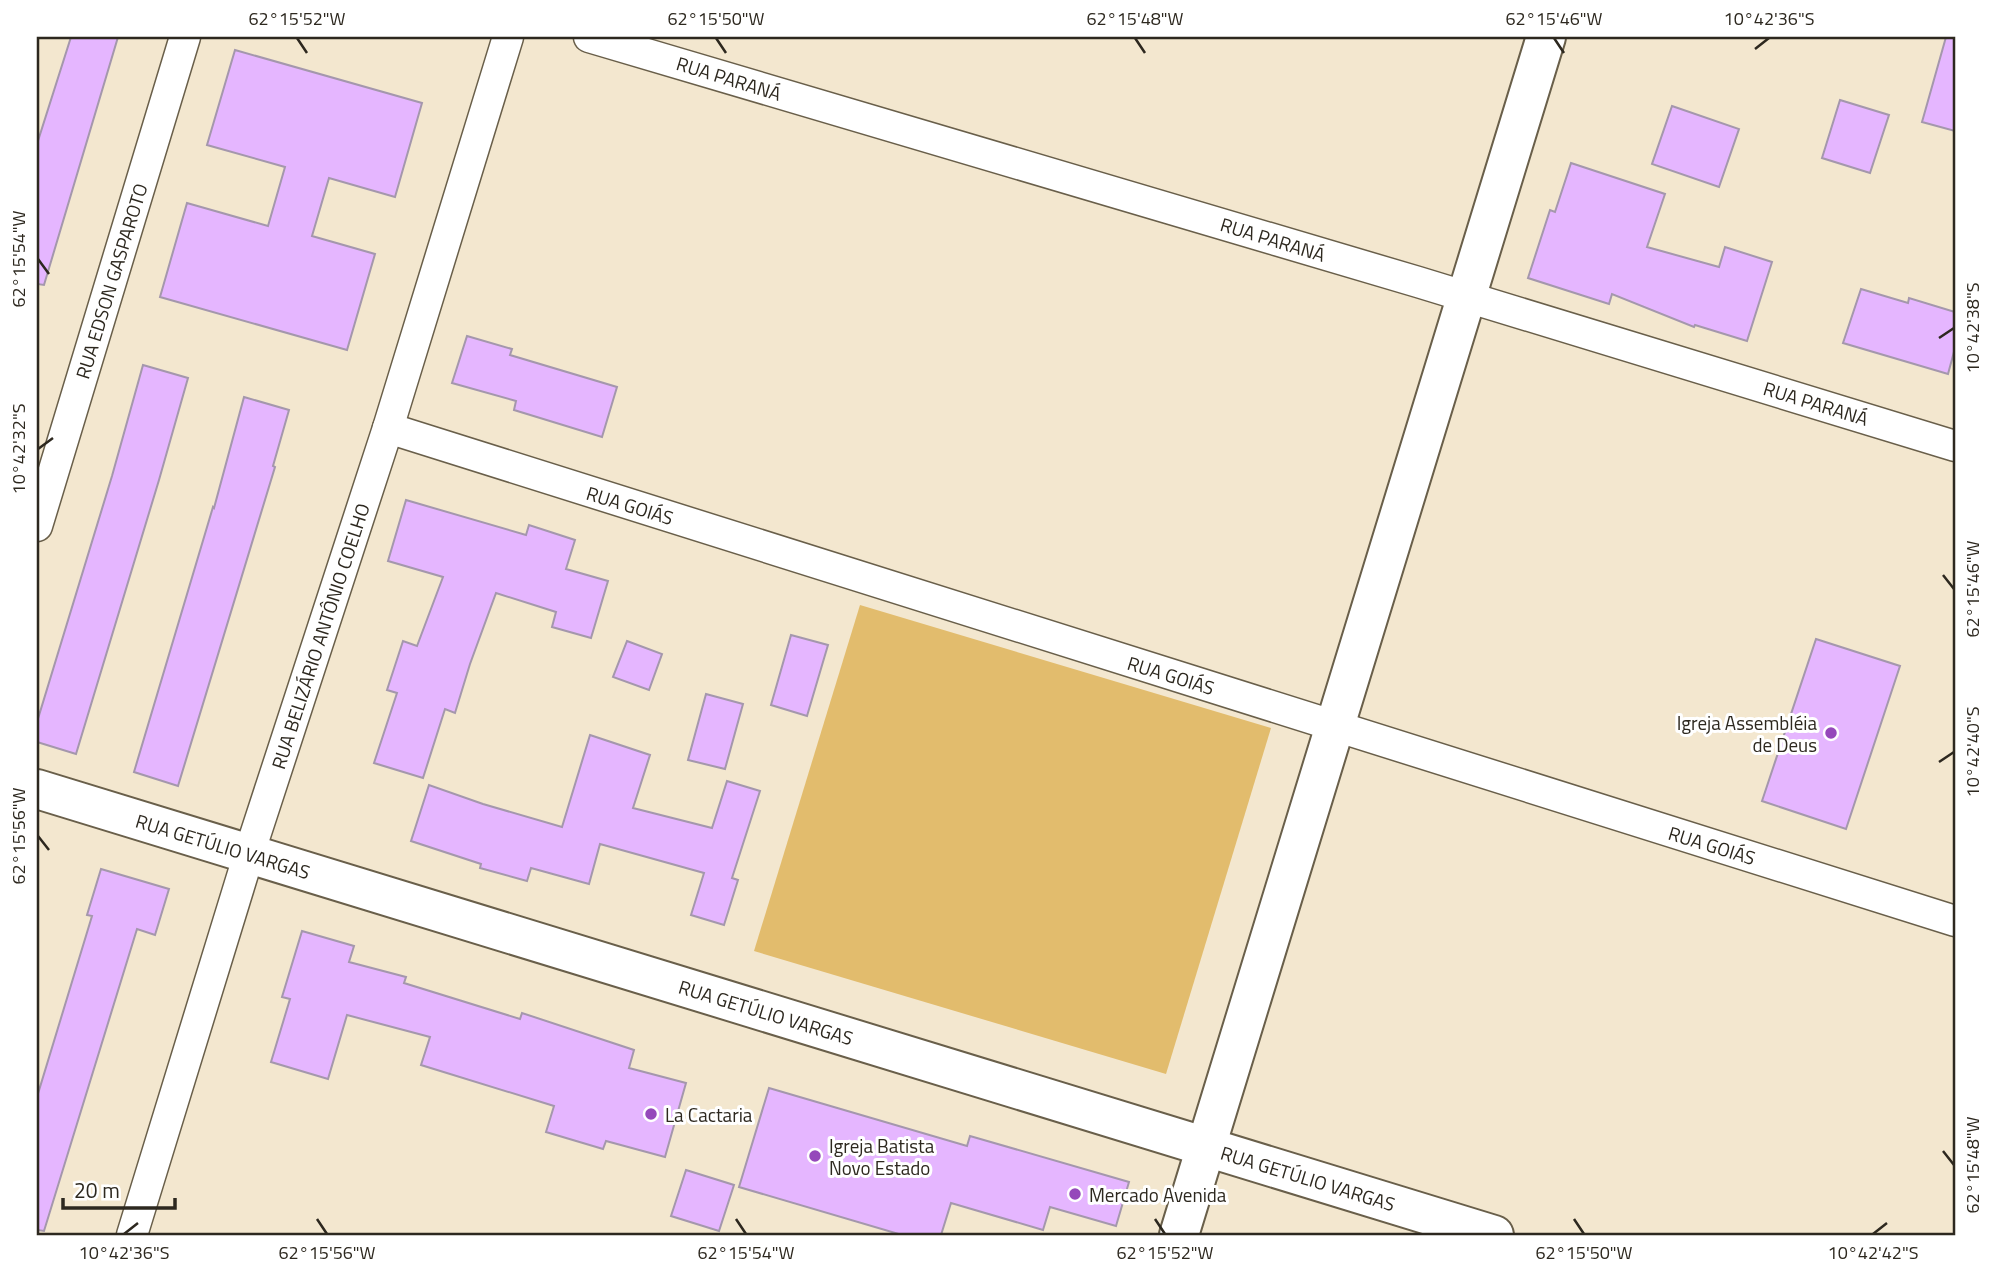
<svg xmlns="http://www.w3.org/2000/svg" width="1992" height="1272" viewBox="0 0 1992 1272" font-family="'Titillium Web',sans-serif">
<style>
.green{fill:#e2bc6d}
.building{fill:#e5b6ff;stroke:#a497ac;stroke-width:2}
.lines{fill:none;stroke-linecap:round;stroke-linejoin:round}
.street-casing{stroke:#695f4a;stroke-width:33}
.secondary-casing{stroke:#695f4a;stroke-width:42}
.street{stroke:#fff;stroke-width:30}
.secondary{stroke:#fff;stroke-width:38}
.ticks{fill:none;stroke:#2d281f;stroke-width:2.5}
.poi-dot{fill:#9548ba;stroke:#fff;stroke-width:2.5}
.labels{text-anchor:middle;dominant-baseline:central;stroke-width:6;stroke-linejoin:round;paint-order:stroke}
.street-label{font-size:19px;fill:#2d281f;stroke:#fff}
.poi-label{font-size:19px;fill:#2d281f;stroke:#fff;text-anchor:start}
.neatline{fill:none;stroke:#2d281f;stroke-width:2.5}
.ticks-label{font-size:18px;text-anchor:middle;fill:#2d281f}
</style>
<rect width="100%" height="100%" fill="#f3e7cf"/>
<!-- green -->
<polygon class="green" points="860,605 1271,728 1166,1074 754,951"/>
<!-- building -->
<g class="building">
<polygon points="71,37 118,37 44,285 37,284 37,144"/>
<polygon points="1946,37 1955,37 1955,131 1922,122"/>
<polygon points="235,50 422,103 395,197 329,178 312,236 375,254 347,350 160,297 187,203 268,226 285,167 207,145"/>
<polygon points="1840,100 1889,115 1870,173 1822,158"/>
<polygon points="1672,106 1739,129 1719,187 1652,164"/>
<polygon points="1571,163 1665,194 1647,247 1719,267 1725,247 1772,262 1747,341 1695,325 1694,327 1612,294 1609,304 1528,278 1550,210 1555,212"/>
<polygon points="1861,289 1908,303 1909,298 1955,312 1955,348 1948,374 1843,343"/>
<polygon points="467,336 512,349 510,355 617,387 602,437 514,410 516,401 452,383"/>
<polygon points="143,365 188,378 159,480 76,754 37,742 37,722 112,476"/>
<polygon points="244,397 289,410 273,466 275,467 178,786 134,772 213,507 214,508"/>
<polygon points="406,500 526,535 529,525 575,540 566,569 608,581 591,638 552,627 556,612 496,593 470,664 455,713 445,709 423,778 374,763 397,693 387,690 403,641 417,646 443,577 388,561"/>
<polygon points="791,635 828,645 807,716 771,705"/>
<polygon points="1816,639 1900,666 1846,829 1762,801"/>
<polygon points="627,641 662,654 649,690 613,677"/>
<polygon points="706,694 743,704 725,769 688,760"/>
<polygon points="590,735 650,755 633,808 712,828 727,781 760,791 732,878 738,880 724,925 691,915 704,873 600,844 589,884 531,868 527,881 480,868 481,864 411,841 429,785 483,804 562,827"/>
<polygon points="101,869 169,889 155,935 137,929 44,1231 37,1230 37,1097 92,916 87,915"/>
<polygon points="302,931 354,946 349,962 406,977 404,983 520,1019 522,1013 634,1050 629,1068 686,1083 665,1157 606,1141 603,1149 546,1132 554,1106 421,1065 430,1037 347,1015 328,1079 271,1062 290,999 282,997"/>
<polygon points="769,1088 967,1146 970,1136 1129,1182 1116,1226 1050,1207 1043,1230 951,1203 941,1235 902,1235 739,1187"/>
<polygon points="686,1170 734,1185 719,1231 671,1216"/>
</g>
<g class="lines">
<defs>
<g id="street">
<polyline points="589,37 1418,282 1955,446"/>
<polyline points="388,428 1955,921"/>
<polyline points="37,526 185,37"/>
<polyline points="132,1235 249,854 388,428 508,37"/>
</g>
<g id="secondary">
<polyline points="37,789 1494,1235"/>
<polyline points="1179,1235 1546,37"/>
</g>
</defs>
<!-- street casing -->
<use href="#street" class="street-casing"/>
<!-- secondary casing -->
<use href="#secondary" class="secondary-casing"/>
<!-- street -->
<use href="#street" class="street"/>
<!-- secondary -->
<use href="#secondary" class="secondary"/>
</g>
<!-- ticks -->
<path class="ticks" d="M297 38 307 53M716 38 726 53M1135 38 1145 53M1554 38 1564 53M1755 49 1769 38M38 259 49 274M1939 338 1954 328M38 449 53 438M1943 575 1954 589M1939 762 1954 752M38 836 49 850M1943 1151 1954 1165M317 1219 327 1234M736 1219 746 1234M1155 1219 1165 1234M1574 1219 1584 1234M124 1234 138 1223M1873 1234 1887 1223"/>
<!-- markers -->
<g class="poi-dot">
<circle cx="1831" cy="733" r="7"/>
<circle cx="651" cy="1114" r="7"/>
<circle cx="815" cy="1156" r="7"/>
<circle cx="1075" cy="1194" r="7"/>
</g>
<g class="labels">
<!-- street labels -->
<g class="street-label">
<text transform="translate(729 78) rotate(17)">RUA PARANÁ</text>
<text transform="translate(1273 239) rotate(17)">RUA PARANÁ</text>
<text transform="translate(111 281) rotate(-73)">RUA EDSON GASPAROTO</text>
<text transform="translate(1816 403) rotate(17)">RUA PARANÁ</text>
<text transform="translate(630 505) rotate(17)">RUA GOIÁS</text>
<text transform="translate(320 636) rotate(-72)">RUA BELIZÁRIO ANTÔNIO COELHO</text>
<text transform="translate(1171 675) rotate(17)">RUA GOIÁS</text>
<text transform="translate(1712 845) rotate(17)">RUA GOIÁS</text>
<text transform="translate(223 846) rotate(17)">RUA GETÚLIO VARGAS</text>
<text transform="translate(766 1012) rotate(17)">RUA GETÚLIO VARGAS</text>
<text transform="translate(1308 1178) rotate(17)">RUA GETÚLIO VARGAS</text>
</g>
<!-- poi labels -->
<g class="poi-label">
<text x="1817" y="722" text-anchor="end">Igreja Assembléia<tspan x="1817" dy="22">de Deus</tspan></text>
<text x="665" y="1114">La Cactaria</text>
<text x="829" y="1145">Igreja Batista<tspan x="829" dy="22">Novo Estado</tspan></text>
<text x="1089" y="1194">Mercado Avenida</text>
</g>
</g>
<!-- border -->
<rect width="1992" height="1272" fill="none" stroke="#ffffff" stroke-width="77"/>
<!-- scale -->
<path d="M63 1198v10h112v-10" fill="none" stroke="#2d281f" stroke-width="3.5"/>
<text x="74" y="1198" font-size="21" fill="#2d281f" stroke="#ffffff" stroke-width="5" paint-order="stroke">20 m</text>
<rect x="38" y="38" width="1916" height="1196" class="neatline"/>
<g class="ticks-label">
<text x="297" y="25">62°15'52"W</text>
<text x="716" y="25">62°15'50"W</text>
<text x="1135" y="25">62°15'48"W</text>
<text x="1554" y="25">62°15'46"W</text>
<text x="1769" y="25">10°42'36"S</text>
<text transform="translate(19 259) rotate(-90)" y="6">62°15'54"W</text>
<text transform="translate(1973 328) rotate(-90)" y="6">10°42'38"S</text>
<text transform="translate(19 449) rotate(-90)" y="6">10°42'32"S</text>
<text transform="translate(1973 589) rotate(-90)" y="6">62°15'46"W</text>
<text transform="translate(1973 752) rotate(-90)" y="6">10°42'40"S</text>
<text transform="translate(19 836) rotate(-90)" y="6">62°15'56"W</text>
<text transform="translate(1973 1165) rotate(-90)" y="6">62°15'48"W</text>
<text x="124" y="1259">10°42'36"S</text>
<text x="327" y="1259">62°15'56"W</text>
<text x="746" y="1259">62°15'54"W</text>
<text x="1165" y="1259">62°15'52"W</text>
<text x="1584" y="1259">62°15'50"W</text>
<text x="1873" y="1259">10°42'42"S</text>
</g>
</svg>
